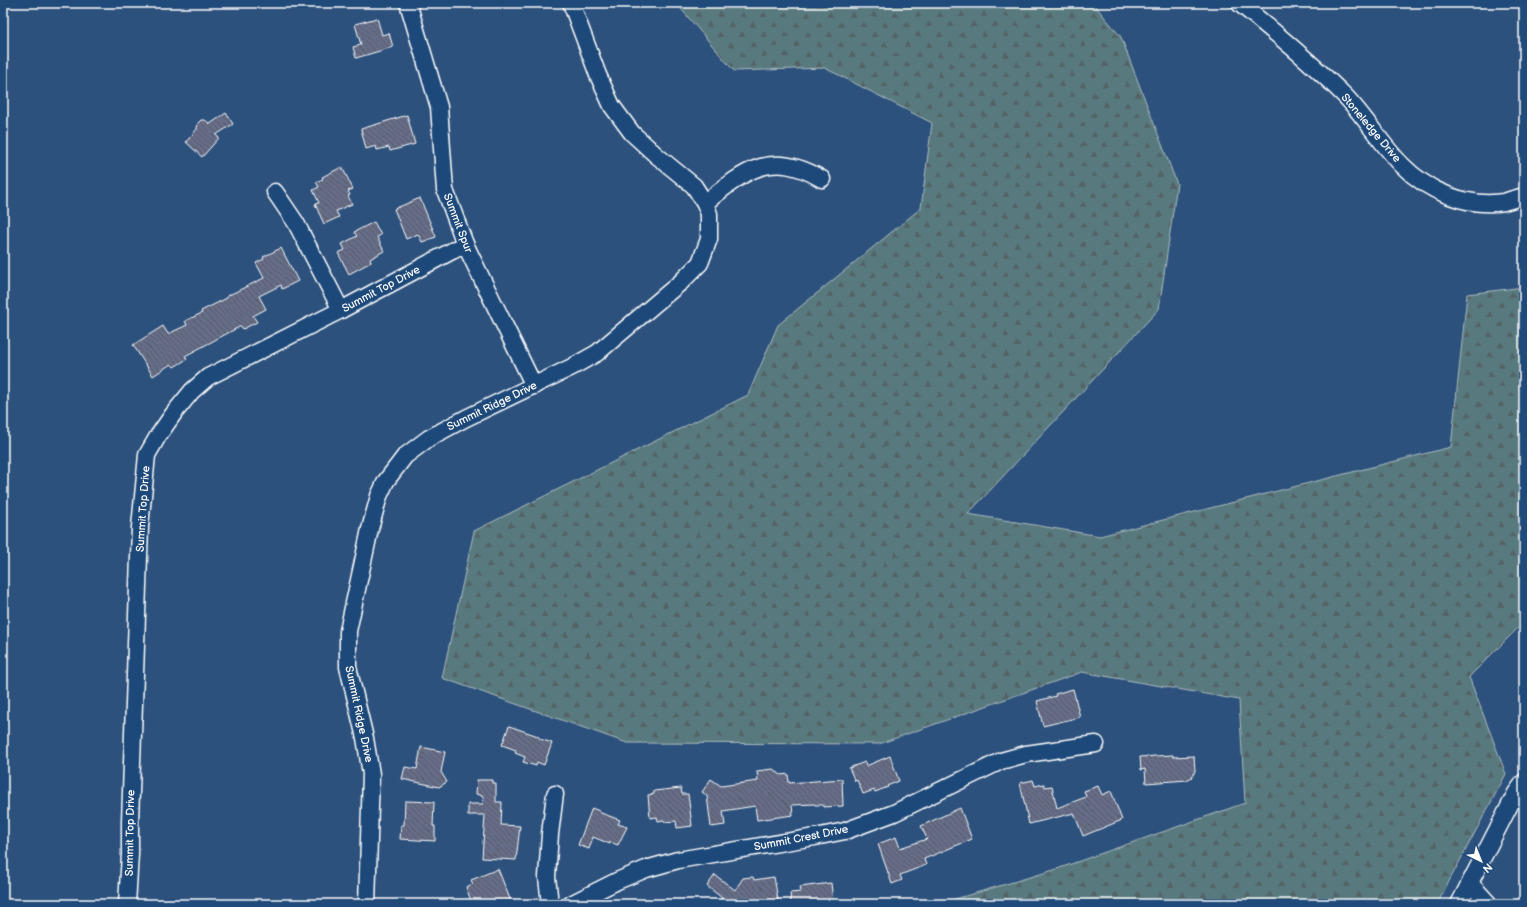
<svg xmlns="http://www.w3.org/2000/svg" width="1527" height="907" viewBox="0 0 1527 907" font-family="'Balsamiq Sans',sans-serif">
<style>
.forest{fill:url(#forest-firs);stroke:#acbcbf}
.building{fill:url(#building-back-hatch);stroke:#fff}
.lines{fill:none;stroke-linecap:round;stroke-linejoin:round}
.minor-casing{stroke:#fff;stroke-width:19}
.minor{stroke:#1f4a7a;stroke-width:16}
.labels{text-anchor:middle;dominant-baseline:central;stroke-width:3.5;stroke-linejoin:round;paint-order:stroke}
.street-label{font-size:11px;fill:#fff;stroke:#1f4a7a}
</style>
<defs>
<pattern id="forest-firs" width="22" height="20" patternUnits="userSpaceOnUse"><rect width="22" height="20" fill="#597a7f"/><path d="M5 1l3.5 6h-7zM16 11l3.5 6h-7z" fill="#526366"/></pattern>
<pattern id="building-back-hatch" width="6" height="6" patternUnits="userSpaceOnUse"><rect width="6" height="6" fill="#656d88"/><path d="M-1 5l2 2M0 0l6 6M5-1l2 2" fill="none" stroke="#565964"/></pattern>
</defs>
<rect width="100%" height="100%" fill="#2d517d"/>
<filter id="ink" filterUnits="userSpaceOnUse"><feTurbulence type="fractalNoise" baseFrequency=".025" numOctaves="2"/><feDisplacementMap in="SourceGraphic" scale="8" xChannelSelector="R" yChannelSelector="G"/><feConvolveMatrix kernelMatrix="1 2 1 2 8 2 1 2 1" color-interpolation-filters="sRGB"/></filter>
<g filter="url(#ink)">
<!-- forest -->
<polygon class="forest" points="676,3 1093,3 1121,37 1177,184 1159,309 968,514 1100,536 1451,447 1467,294 1524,287 1524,622 1469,677 1506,774 1437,904 938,904 1054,870 1245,803 1239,700 1082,672 879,744 627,743 442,678 474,531 748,395 778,325 921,208 932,123 825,68 734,71"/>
<!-- building -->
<g class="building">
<polygon points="377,18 382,35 389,33 393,47 356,58 353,47 361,45 355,24"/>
<polygon points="226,113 233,124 216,135 219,138 202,157 186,142 197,129 198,123 201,120 205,120 210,124"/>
<polygon points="407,115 415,144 390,151 389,147 377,150 376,146 366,149 361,129"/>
<polygon points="342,167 353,189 348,191 350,195 348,196 352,204 336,211 339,217 324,224 315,204 319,203 313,190 319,187 316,182 323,179 322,177"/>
<polygon points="420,198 436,237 422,242 418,234 406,239 394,209"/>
<polygon points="374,222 381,235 377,237 384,251 370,259 371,262 349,274 338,253 345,250 342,244 357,236 354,232"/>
<polygon points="281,248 298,281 282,289 281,285 259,296 266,309 253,316 257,322 243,329 241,326 185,356 187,359 174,367 171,364 153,376 133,345 163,326 168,334 187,325 185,321 202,313 201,311 227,298 227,296 264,278 256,263 264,259 263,257"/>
<polygon points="1073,689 1080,717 1043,726 1037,701 1056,696 1055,694"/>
<polygon points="509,726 538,736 540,739 552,743 544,765 537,762 536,766 523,762 525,757 515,753 516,750 502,745"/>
<polygon points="421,747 445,752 441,772 447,782 439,787 402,779 405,767 417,769"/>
<polygon points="1173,755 1173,757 1194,756 1195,771 1192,777 1187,780 1146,783 1145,769 1141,770 1140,757"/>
<polygon points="890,756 899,781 887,786 888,787 875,792 874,790 863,794 857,780 855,781 849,768 865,762 866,766"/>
<polygon points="773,769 781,775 788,774 789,783 842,779 843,806 823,807 823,805 815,805 815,804 792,805 793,815 757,820 755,806 723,811 725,825 711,827 707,796 702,792 711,779 721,786 758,781 757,771"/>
<polygon points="477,780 492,780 492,783 496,783 496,802 502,802 501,825 520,826 516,860 482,858 485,815 468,815 468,804 483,804 484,796 476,794"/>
<polygon points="1033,780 1035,786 1044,784 1045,787 1052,786 1057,808 1086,797 1084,791 1098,786 1102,795 1111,791 1122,820 1083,836 1074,813 1029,824 1020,783"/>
<polygon points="681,788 682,794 688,794 692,826 677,828 676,821 664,822 664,820 658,821 657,817 650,818 648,795 654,794 654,791"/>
<polygon points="405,801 434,802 433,826 435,826 435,841 400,839 401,825 404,825"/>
<polygon points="592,808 599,811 601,813 620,820 618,824 627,827 618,845 610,842 610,844 593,837 589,849 578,845"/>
<polygon points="960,808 972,839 924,859 926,865 900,875 902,880 892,884 878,844 896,837 900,848 927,839 921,826"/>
<polygon points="498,869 512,904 472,904 466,887 473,884 471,880"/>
<polygon points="715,875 735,890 743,878 753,877 754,880 774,877 778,900 770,902 770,904 718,904 722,898 707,886"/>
<polygon points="831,883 833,901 825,902 826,904 791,904 790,893 801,892 800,887"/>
</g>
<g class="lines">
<defs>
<g id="minor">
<polyline points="408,3 439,107 445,190 465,244 534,386"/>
<path d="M1239 3C1276 33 1312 63 1346 97 1366 118 1381 144 1402 165 1427 191 1467 208 1504 202 1510 200 1517 198 1524 196"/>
<polyline points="275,192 296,223 341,310"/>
<path d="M705 203C746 170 771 149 822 179"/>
<polyline points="1470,883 1489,904"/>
<polyline points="127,904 130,854 130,822 140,527 147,455 158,436 174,413 192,391 208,377 341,310 465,244"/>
<polyline points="367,904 371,774 365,738 348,667 348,631 370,529 379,496 386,481 405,456 429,438 466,418 572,367 597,353 681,282 700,263 709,239 709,214 705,203 694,186 656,155 632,133 612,106 598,75 571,3"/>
<polyline points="550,904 547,877 550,834 555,794"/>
<polyline points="571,904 617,881 646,869 678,860 815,837 845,831 894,813 1001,761 1026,754 1096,744"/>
<polyline points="1459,904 1516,793 1524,782"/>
</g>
</defs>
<!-- minor casing -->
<use href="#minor" class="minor-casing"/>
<!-- minor -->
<use href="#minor" class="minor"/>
</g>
</g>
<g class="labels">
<!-- street labels -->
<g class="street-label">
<text transform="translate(1371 128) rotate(50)">Stoneledge Drive</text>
<text transform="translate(458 223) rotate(69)">Summit Spur</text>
<text transform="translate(381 289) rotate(-28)">Summit Top Drive</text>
<text transform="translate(492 406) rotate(-26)">Summit Ridge Drive</text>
<text transform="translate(143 509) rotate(-86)">Summit Top Drive</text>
<text transform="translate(359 714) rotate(78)">Summit Ridge Drive</text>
<text transform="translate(130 833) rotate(-89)">Summit Top Drive</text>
<text transform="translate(801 838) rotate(-11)">Summit Crest Drive</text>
</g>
</g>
<!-- margin -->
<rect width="1527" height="907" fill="none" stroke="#1f4a7a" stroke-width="16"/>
<rect x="8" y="8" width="1511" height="891" fill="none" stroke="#fff" stroke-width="1.5" filter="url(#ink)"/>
<!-- north arrow -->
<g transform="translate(1481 861) rotate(137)" stroke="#1f4a7a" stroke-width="3" paint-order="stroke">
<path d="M0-3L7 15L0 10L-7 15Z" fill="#ffffff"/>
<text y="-6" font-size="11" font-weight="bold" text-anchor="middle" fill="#ffffff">N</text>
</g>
</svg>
